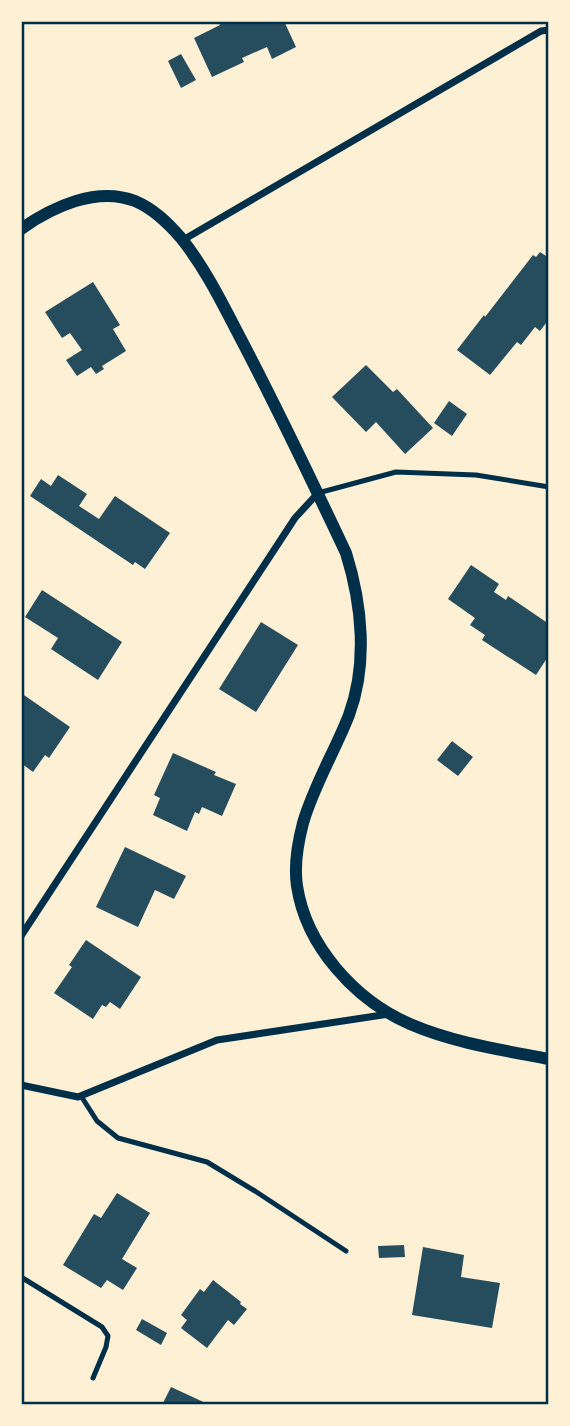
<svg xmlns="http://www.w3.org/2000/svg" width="570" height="1426" viewBox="0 0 570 1426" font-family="Quicksand,sans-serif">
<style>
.building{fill:#264d5e}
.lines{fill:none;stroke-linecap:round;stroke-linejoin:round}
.service{stroke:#003049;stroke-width:5}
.minor{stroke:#003049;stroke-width:7}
.tertiary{stroke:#003049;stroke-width:12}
.neatline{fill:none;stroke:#003049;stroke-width:2.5}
</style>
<rect width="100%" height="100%" fill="#fdf0d5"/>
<!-- building -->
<g class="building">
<polygon points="218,21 284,21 296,47 272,59 267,47 242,58 244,62 212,77 194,38 220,25"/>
<polygon points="181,54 196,80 181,88 168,61"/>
<polygon points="540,252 549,258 549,319 540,331 535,327 521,345 517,342 490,375 457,350 484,315 485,317 533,255 536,257"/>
<polygon points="93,282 120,325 113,329 126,351 102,366 104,369 96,374 91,367 77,376 66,360 82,350 70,333 62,338 45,312"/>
<polygon points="366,365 393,392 397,389 433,428 405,454 376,422 366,432 332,397"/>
<polygon points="449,401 467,414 452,436 434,423"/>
<polygon points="58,475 87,494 79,506 99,519 115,496 170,533 145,569 135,562 133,565 30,496 41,479 51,486"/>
<polygon points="471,565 499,584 494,592 506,600 508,596 549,624 549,655 536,675 482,640 485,635 470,625 475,618 448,599"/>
<polygon points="42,590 122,642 98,680 51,649 58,638 25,617"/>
<polygon points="261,622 298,645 256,712 219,689"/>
<polygon points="21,693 70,727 49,758 45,755 33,772 21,763"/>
<polygon points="452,741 473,757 458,776 437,760"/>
<polygon points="173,753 216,772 214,775 236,784 222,816 202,807 199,814 195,812 187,831 153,815 160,798 154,795"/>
<polygon points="125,847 186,876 174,899 155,890 138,927 96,907"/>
<polygon points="86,940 141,977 120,1009 110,1002 106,1007 102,1005 93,1019 54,993 72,967 69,965"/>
<polygon points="117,1193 150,1213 122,1259 137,1268 123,1290 107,1280 101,1288 63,1265 94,1214 101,1218"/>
<polygon points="404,1245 405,1257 379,1258 378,1246"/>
<polygon points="423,1247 464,1255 461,1277 500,1283 492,1328 412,1315"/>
<polygon points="213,1280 241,1302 240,1304 247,1309 234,1325 228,1320 207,1348 181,1328 187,1320 181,1315 200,1289 204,1292"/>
<polygon points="142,1319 167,1333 161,1345 136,1330"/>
<polygon points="171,1387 210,1405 162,1405"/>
</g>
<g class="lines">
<!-- service -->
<g class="service">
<polyline points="318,493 396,472 476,475 549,487"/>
<polyline points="81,1096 97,1121 118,1138 207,1162 255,1191 346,1251"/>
<polyline points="21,1277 102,1327 108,1336 106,1347 93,1378"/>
</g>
<!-- minor -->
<g class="minor">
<polyline points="183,240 541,31 549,30"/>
<polyline points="21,936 295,518 318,493"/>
<polyline points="21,1085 78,1097 217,1040 389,1014"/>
</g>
<!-- tertiary -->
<path class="tertiary" d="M21 229C52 207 97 186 135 201 154 209 168 223 181 238 206 269 224 307 243 343 279 412 313 483 346 553 362 604 368 664 349 715 335 751 314 785 303 823 298 842 294 866 297 886 306 946 355 1000 410 1024 454 1043 502 1050 549 1059"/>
</g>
<!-- border -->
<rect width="570" height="1426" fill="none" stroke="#fdf0d5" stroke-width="46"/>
<rect x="23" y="23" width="524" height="1380" class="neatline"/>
</svg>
